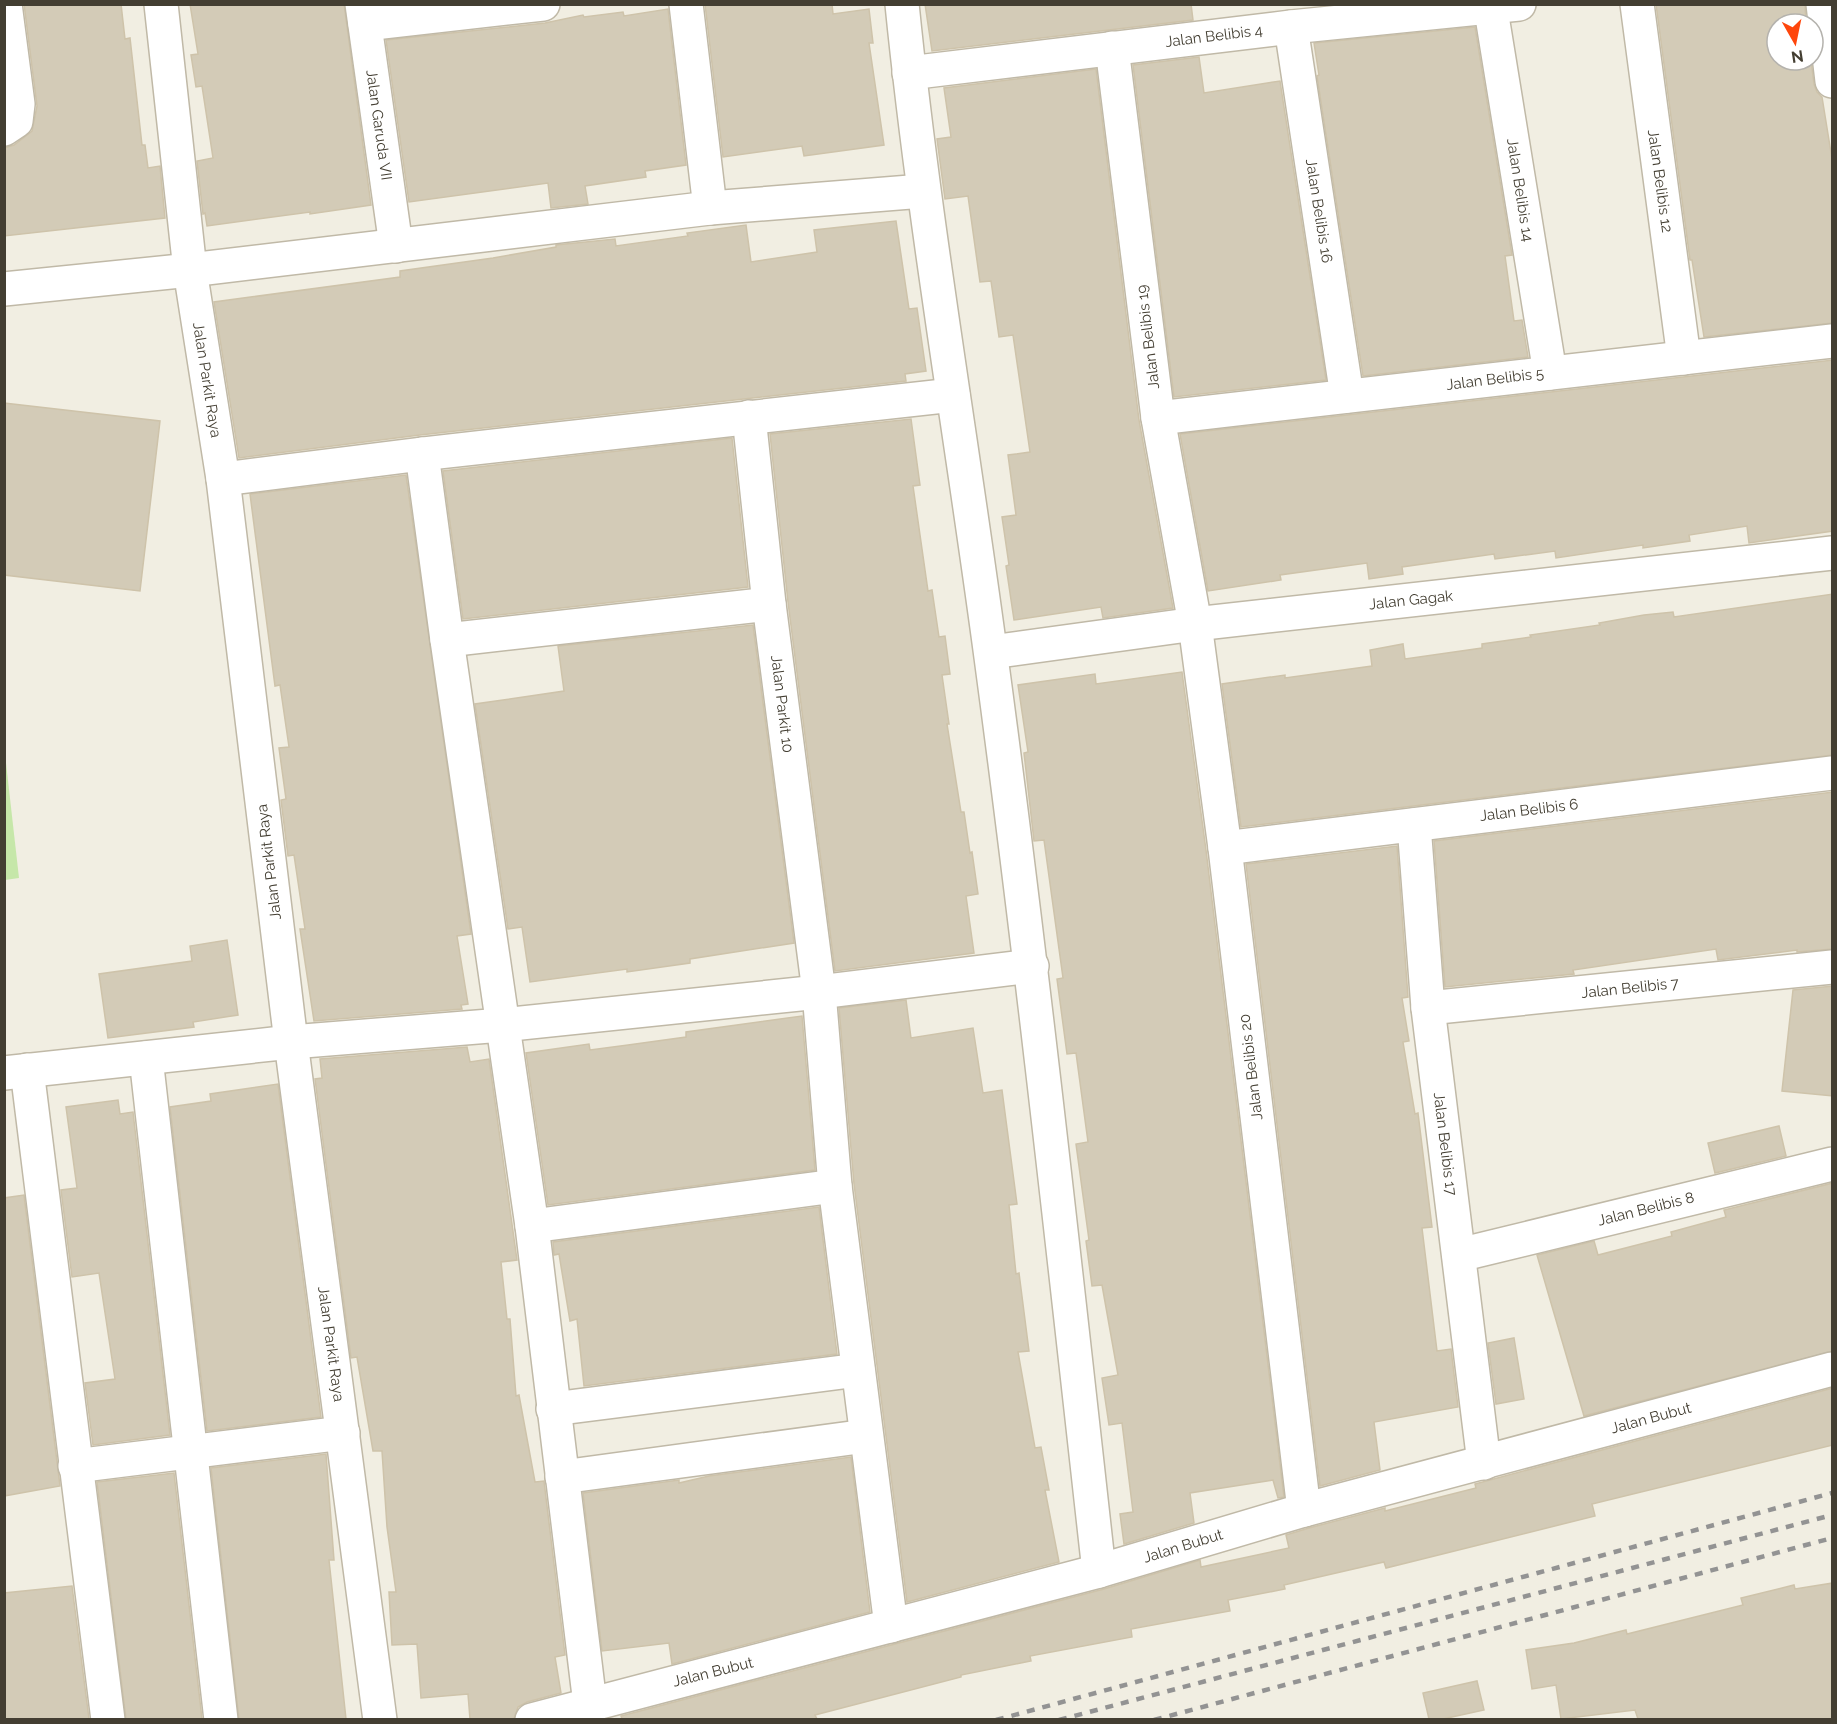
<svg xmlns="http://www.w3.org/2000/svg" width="1837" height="1724" viewBox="0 0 1837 1724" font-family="Raleway,sans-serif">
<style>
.green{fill:#c6e7a9}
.building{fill:#d3cbb7;stroke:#cec3aa;stroke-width:1.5}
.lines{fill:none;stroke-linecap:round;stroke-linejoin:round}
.minor-casing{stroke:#c0b9a7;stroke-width:36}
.minor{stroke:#fff;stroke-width:33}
.rail{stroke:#939393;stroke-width:4.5;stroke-dasharray:8 8;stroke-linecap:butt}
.labels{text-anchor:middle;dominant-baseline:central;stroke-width:5;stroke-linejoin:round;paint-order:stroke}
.street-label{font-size:15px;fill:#433e32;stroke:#fff}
</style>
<rect width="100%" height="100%" fill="#f1eee2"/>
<!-- green -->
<polygon class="green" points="5,754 19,878 5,880 4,880"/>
<!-- building -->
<g class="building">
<polygon points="24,4 121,4 125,39 130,38 142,145 145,145 148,168 160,166 165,218 4,236 4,148 14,145 32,131 37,106"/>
<polygon points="190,4 344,4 371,205 310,214 310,212 207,226 205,213 203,214 197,161 213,158 202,86 196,87 191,55 198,54"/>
<polygon points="705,4 832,4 833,14 869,9 873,43 869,43 884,145 804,156 802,146 723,157"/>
<polygon points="925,4 1191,4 1193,20 932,51"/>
<polygon points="1656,4 1805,4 1806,24 1777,24 1777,60 1811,60 1814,84 1817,92 1822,97 1833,165 1833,323 1704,337 1692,260 1690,260"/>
<polygon points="668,9 686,165 645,171 646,177 585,186 588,204 551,208 548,183 409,202 386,40 545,23 583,15 584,17 623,12 624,16"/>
<polygon points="1475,27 1512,255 1505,256 1514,321 1522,320 1528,357 1363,376 1317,76 1319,75 1314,43"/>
<polygon points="1199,57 1204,93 1280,81 1326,380 1174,397 1133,65"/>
<polygon points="1096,69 1139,420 1173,608 1103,618 1101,607 1014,620 1006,566 1009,565 1002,517 1016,515 1008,455 1030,452 1013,335 999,337 991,281 980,282 968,196 945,199 937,139 951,137 944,88"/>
<polygon points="896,221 909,309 917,308 926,371 905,374 906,381 420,435 239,458 214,302 400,277 400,271 493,258 556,247 556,245 615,239 616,246 688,236 687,233 746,225 751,262 817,252 814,230"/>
<polygon points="1833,360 1833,531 1749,543 1747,526 1689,535 1690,541 1643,548 1643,545 1556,558 1555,551 1495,559 1494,554 1402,567 1403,574 1369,579 1367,563 1280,575 1281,580 1208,591 1180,434"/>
<polygon points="4,403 160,421 140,591 4,575"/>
<polygon points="911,419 920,485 913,486 928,591 932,590 939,637 945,636 950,674 942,675 949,724 947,724 961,812 964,812 970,853 972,852 978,894 966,896 974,953 835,971 788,602 770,434"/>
<polygon points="732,438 748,587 463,619 443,471"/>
<polygon points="406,475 471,934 457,936 468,1004 461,1005 462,1009 314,1021 300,929 305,929 294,855 288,856 281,800 286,799 279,748 289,747 280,685 275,686 250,494"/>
<polygon points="1833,594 1833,755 1241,827 1222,684 1285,675 1285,678 1372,666 1370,650 1403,644 1405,659 1482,648 1482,644 1531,637 1530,635 1600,625 1599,623 1644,615 1673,612 1674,617"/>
<polygon points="753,625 794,943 690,959 690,963 627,972 627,969 530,982 522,927 508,929 475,704 564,691 558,646"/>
<polygon points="1182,672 1206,850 1284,1497 1278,1498 1273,1480 1190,1493 1194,1523 1124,1544 1120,1514 1133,1512 1122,1423 1109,1425 1102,1378 1118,1375 1102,1285 1092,1286 1086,1241 1089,1240 1076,1144 1088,1142 1076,1053 1067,1054 1057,979 1063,978 1044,840 1034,841 1024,753 1028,752 1018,685 1095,674 1096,684"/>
<polygon points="1833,792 1833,949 1797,952 1797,950 1718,960 1716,949 1573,970 1574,974 1445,987 1434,841"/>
<polygon points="1397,846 1408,997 1402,998 1409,1041 1403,1042 1415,1114 1418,1113 1432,1227 1422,1228 1437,1351 1451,1349 1458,1407 1374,1422 1380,1470 1320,1486 1246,864"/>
<polygon points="227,940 238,1015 193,1022 194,1027 108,1038 99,974 192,961 190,946"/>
<polygon points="1833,986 1833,1096 1782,1091 1793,990"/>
<polygon points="906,1000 911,1038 973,1028 983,1093 1002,1090 1017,1204 1009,1205 1016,1274 1019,1273 1029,1351 1018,1352 1035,1448 1041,1447 1049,1490 1045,1490 1059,1562 907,1602 854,1184 839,1008"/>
<polygon points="802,1016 815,1170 548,1205 526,1053 589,1044 590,1050 628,1045 686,1037 686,1032"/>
<polygon points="467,1047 470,1062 489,1059 517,1260 501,1262 507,1319 510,1319 516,1396 519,1395 535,1482 544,1481 565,1655 555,1657 561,1693 527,1702 518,1707 514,1719 470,1719 468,1694 421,1698 417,1644 392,1645 389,1592 396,1592 387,1527 382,1451 373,1451 357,1357 351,1358 315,1079 322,1078 320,1059"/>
<polygon points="278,1084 321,1417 207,1431 170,1107 211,1101 210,1094"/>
<polygon points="118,1100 120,1114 133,1112 170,1435 93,1445 85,1383 115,1379 99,1273 72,1277 61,1190 77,1188 66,1107"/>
<polygon points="1779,1126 1786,1156 1715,1173 1708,1143"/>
<polygon points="1833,1183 1833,1351 1584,1416 1537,1255 1594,1241 1598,1255 1672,1236 1671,1232 1726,1217 1724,1210"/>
<polygon points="24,1195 60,1486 4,1496 4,1198"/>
<polygon points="819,1207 837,1354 584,1386 577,1319 570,1321 559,1254 554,1255 553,1242"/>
<polygon points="1514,1338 1524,1399 1496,1404 1488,1343"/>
<polygon points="1833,1388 1833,1445 1592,1504 1595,1516 1386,1568 1384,1562 1284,1585 1285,1589 1228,1600 1230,1611 1131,1629 1132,1637 1030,1656 1031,1661 961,1675 961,1677 815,1715 817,1719 622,1719 621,1716 1104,1589 1200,1560 1201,1567 1289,1548 1286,1535 1309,1528 1385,1508 1385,1511 1476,1488 1475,1484"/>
<polygon points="326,1454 334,1560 329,1560 346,1719 239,1719 211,1468"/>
<polygon points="851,1457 870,1612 672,1664 669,1643 602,1651 583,1493 679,1480 679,1483 709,1476"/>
<polygon points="174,1473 202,1719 126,1719 97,1482"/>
<polygon points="1833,1583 1833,1719 1638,1719 1635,1710 1561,1719 1556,1685 1532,1689 1526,1650 1574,1643 1626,1630 1627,1634 1743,1605 1741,1598 1794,1585 1795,1589"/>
<polygon points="72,1586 89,1719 4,1719 4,1593"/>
<polygon points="1477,1681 1484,1710 1443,1719 1429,1719 1423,1693"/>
</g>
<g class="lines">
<defs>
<g id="minor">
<polyline points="161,4 190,270 223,479 291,1042 380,1720"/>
<polyline points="362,4 396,246"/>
<polyline points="686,4 710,208"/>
<path d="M902 4C924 223 962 439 991 657 1032 961 1065 1266 1099 1571"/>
<polyline points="1490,4 1550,373"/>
<polyline points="1637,4 1684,358"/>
<polyline points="1823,4 1832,81"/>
<polyline points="365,24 543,4"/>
<polyline points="1291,27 1347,396"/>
<polyline points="1112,48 1158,418 1195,624 1225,848 1304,1510"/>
<polyline points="909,73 1291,27 1519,4"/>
<polyline points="4,129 16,121 18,104 5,4"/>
<polyline points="4,289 190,270 710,208 923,191"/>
<polyline points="749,417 769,604 819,992 835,1186 891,1626"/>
<polyline points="1158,418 1832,341"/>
<polyline points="422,454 447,640 532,1226 590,1704"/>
<polyline points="223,479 422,454 953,395"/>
<polyline points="447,640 769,604"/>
<polyline points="991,652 1195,624 1832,553"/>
<polyline points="1414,825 1428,1008 1484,1463"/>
<polyline points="1225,848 1832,773"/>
<polyline points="1428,1008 1832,967"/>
<polyline points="146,1058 221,1720"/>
<polyline points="27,1070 108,1720"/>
<polyline points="4,1073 291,1042 502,1025 819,992 1032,966"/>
<polyline points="532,1226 835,1186"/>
<polyline points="1459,1255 1832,1164"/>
<polyline points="553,1409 858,1370"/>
<polyline points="75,1466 343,1433"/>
<polyline points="562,1477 866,1436"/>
<polyline points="532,1720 1099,1571 1304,1510 1832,1369"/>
</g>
</defs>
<!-- minor casing -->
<use href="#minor" class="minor-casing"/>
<!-- minor -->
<use href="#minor" class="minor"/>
<!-- rail -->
<g class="rail">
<polyline points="996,1720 1832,1493"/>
<polyline points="1059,1720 1832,1515"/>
<polyline points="1154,1720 1832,1538"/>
</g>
</g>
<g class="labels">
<!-- street labels -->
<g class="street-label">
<text transform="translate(1214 36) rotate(-7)">Jalan Belibis 4</text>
<text transform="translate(379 125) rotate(82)">Jalan Garuda VII</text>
<text transform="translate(1660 181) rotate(82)">Jalan Belibis 12</text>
<text transform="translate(1520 190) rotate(81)">Jalan Belibis 14</text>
<text transform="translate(1319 211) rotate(81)">Jalan Belibis 16</text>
<text transform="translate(1148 337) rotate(-97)">Jalan Belibis 19</text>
<text transform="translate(1495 379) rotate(-7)">Jalan Belibis 5</text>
<text transform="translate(207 380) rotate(81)">Jalan Parkit Raya</text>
<text transform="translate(1411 600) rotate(-6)">Jalan Gagak</text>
<text transform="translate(782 704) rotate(83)">Jalan Parkit 10</text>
<text transform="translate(1529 810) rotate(-7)">Jalan Belibis 6</text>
<text transform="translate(269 862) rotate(-97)">Jalan Parkit Raya</text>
<text transform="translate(1630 988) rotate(-6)">Jalan Belibis 7</text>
<text transform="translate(1251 1067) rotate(-97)">Jalan Belibis 20</text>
<text transform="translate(1445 1144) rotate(83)">Jalan Belibis 17</text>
<text transform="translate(1646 1209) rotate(-14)">Jalan Belibis 8</text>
<text transform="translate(331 1344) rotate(82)">Jalan Parkit Raya</text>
<text transform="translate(1651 1418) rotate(-15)">Jalan Bubut</text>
<text transform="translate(1183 1546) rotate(-17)">Jalan Bubut</text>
<text transform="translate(713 1672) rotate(-14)">Jalan Bubut</text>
</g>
</g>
<!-- border -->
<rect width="1837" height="1724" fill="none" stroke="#433e32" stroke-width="12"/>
<!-- north arrow -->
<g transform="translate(1795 42) rotate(171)"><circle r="28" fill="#ffffff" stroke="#b4b2ad" stroke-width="1.5"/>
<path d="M0-4.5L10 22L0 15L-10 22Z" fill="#fe460c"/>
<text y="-9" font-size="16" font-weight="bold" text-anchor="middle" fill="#433e32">N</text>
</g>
</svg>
